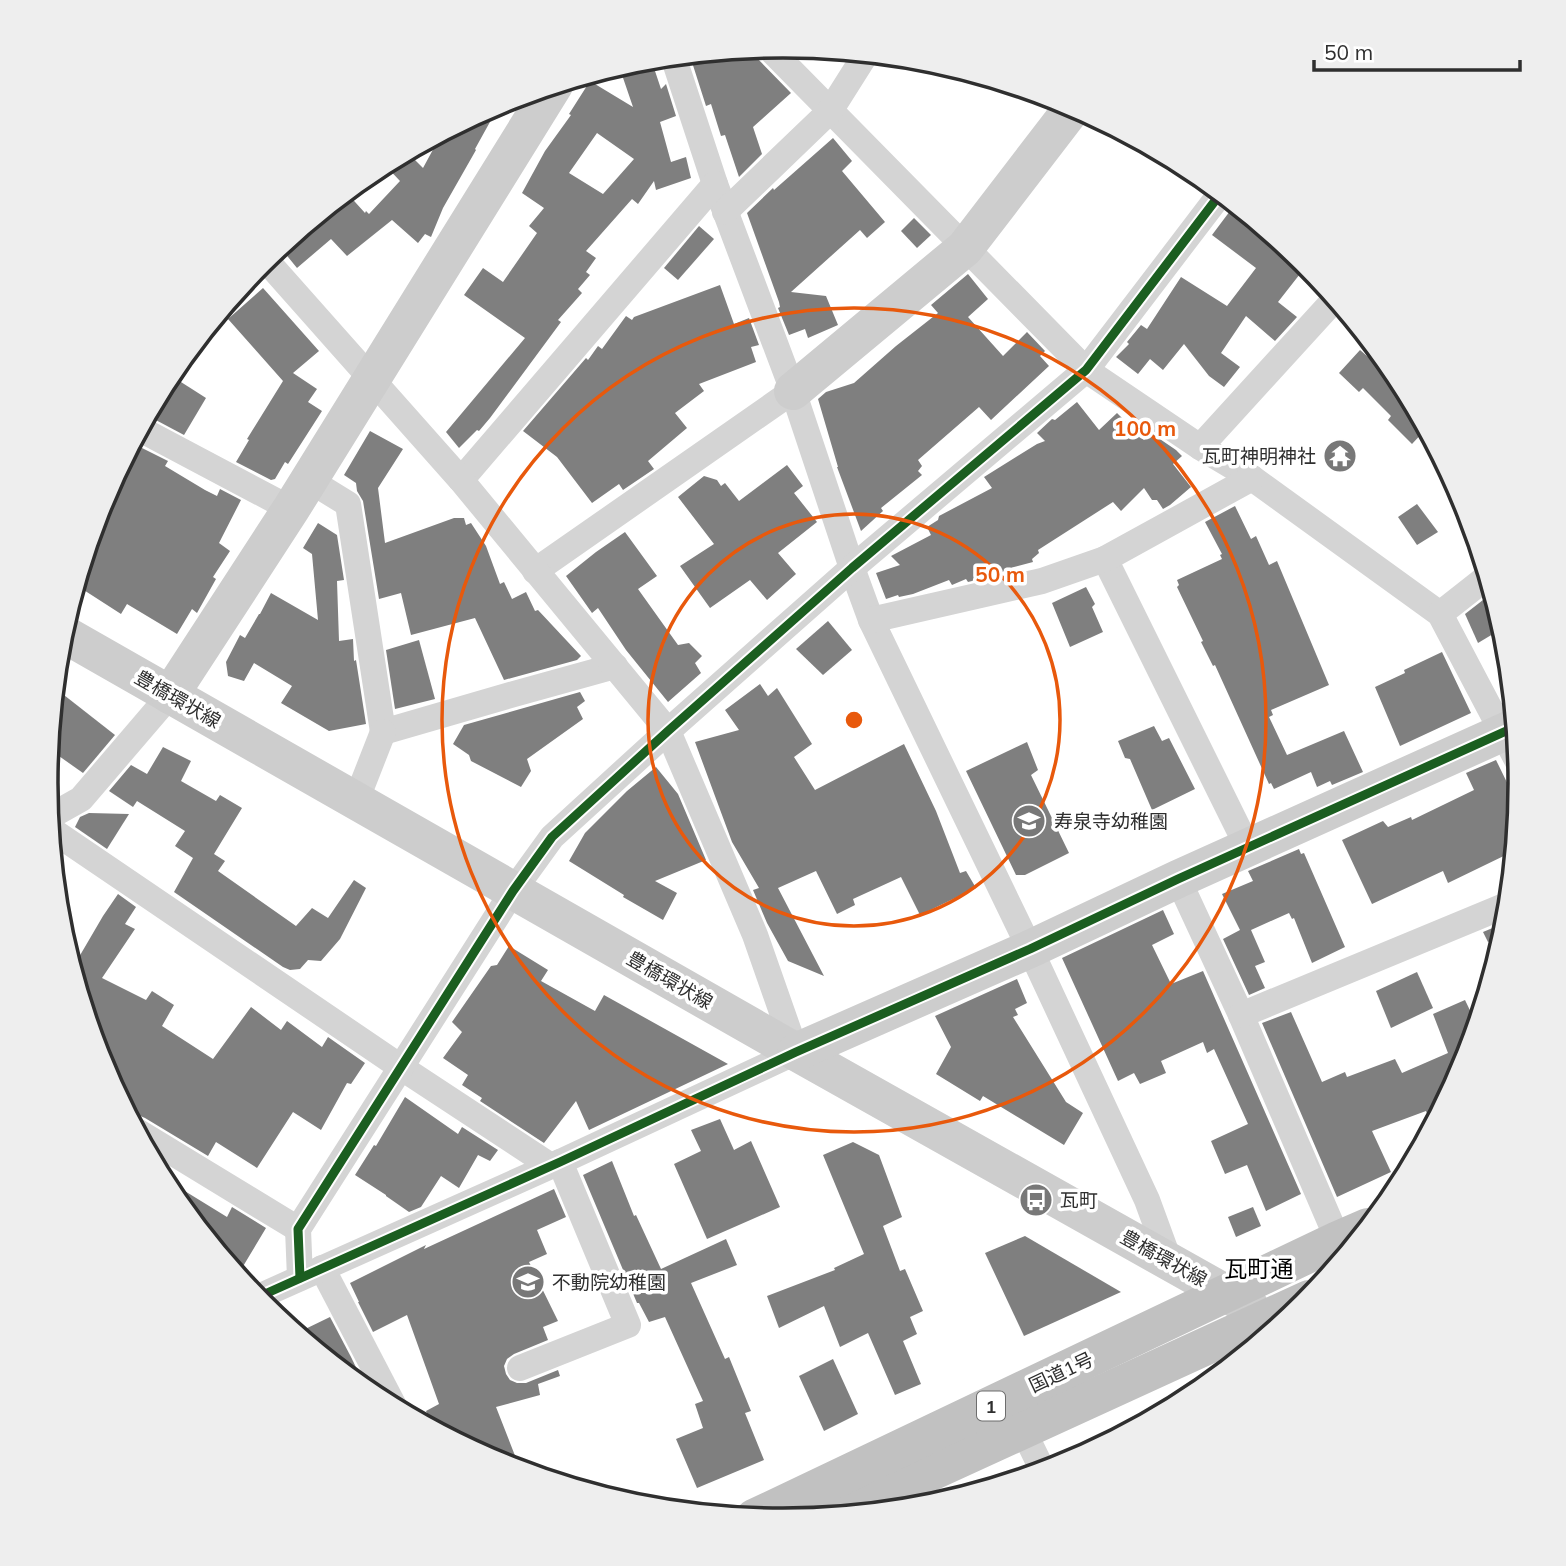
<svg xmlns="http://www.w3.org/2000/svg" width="1566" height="1566" viewBox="0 0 1566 1566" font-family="Mulish,'Noto Sans JP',sans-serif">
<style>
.building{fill:#7f7f7f;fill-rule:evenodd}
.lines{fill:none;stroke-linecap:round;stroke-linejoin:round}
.street{stroke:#d4d4d4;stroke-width:26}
.secondary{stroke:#cdcdcd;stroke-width:38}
.highway{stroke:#c1c1c1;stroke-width:38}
.cycleway-casing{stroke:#fff;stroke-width:13}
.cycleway{stroke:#1b5e20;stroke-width:9}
.ring{fill:none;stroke:#e8590c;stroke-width:3.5}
.labels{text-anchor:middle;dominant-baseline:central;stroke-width:7;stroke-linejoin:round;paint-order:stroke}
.shield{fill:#fff;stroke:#6d6d6d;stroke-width:2}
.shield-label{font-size:18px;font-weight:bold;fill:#2f2f2f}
.poi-label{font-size:19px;fill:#2f2f2f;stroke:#fff;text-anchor:start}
.street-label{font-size:19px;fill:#2f2f2f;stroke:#fff}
.quarter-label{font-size:23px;fill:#000;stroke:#fff}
.rim{fill:none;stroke:#2f2f2f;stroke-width:3.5}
.centre{fill:#e8590c;stroke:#fff;stroke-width:3.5}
.ring-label{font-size:21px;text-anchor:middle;font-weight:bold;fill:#e8590c;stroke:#fff;stroke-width:7;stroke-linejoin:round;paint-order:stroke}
</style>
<rect width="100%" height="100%" fill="#fff"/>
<!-- building -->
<g class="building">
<polygon points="750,49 757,58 791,93 753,127 762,154 739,177 725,135 721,136 711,104 706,106 691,59 696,54"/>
<path d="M651 59 661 89 666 84 676 116 660 122 671 162 686 157 691 178 656 190 654 181 638 204 632 199 586 251 596 258 586 272 590 275 578 289 582 293 558 320 561 322 490 418 479 431 477 430 459 448 446 432 525 338 464 295 483 268 503 282 537 233 529 226 544 208 522 193 545 151 571 115 569 114 590 81 633 107 620 69ZM597 133 634 159 603 194 569 173Z"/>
<polygon points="501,102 475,149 476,150 443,208 431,237 425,234 418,243 392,220 347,256 331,239 297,268 284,252 331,211 327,207 346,192 365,213 366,211 369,214 400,181 384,164 407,152 423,168 442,133"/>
<polygon points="833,138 852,161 842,171 885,222 867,238 860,230 791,292 826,296 838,325 808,338 805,329 789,335 778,308 780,307 779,302 747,213 773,188 774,190"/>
<polygon points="1233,207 1243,215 1245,213 1307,265 1278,302 1297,317 1275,341 1246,316 1221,353 1240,367 1224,387 1209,376 1184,344 1163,370 1150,359 1138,374 1116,357 1129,344 1127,342 1141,325 1147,329 1181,277 1227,306 1256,268 1212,235"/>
<polygon points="914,218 931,235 917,248 901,231"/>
<polygon points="699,226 714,239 678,280 664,268"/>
<polygon points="968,274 988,299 968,317 1003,356 1027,332 1045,351 1040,356 1049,366 991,420 979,407 918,460 922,466 918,471 922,475 881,508 883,511 861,531 837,467 838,467 818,399 826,392 854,383 896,346 938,313 931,305"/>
<polygon points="720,285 734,324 749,318 759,345 751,347 756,362 699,384 704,391 675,413 687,428 648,461 654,469 623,490 619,484 592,503 557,457 523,431 586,358 588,360 598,346 602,349 626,316 632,320 634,317"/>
<polygon points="263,288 319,351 293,373 317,389 308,402 322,411 288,464 285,462 275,479 271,480 236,462 249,440 247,439 283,381 228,319"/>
<polygon points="1360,350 1382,369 1380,371 1410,400 1426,429 1412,444 1388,420 1391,416 1363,388 1359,392 1339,373"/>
<polygon points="170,375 206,398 184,435 152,418 148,414"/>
<polygon points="1077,402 1099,430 1117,413 1144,440 1151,433 1176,450 1182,456 1173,464 1191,487 1170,505 1163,509 1157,500 1152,500 1144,488 1121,511 1113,502 1038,550 1039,553 1032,559 1033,562 1014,567 997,574 996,571 976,580 968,582 966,579 952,585 949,580 913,594 899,597 898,595 886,599 876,573 900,565 891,556 931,535 927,527 938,520 939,516 992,488 984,477 1037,444 1045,441 1037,433 1052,419 1055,420"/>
<polygon points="370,431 403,449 378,488 385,543 454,518 464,518 466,525 471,523 486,546 500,584 504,582 512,599 526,592 535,611 538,610 581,656 577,660 504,680 475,618 411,635 401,593 379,599 363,501 357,491 356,483 344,475"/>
<polygon points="136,445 168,461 165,466 205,490 217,496 220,489 241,500 219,543 230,551 213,577 216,579 197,613 192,609 177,634 127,604 121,614 76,585 86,552 111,512 108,510 116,498 107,493"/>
<polygon points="787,465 803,486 794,493 817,522 778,553 796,574 767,600 750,580 710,608 680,566 714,544 678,497 704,476 717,480 721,486 725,483 739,501"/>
<polygon points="1417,504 1438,532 1417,545 1398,517"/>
<polygon points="1235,506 1251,539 1256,536 1269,565 1277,561 1329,685 1271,710 1273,715 1269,717 1287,755 1344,731 1363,772 1332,785 1330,781 1317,787 1311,772 1274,789 1271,783 1269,784 1215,665 1213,666 1201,642 1203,641 1177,587 1179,585 1177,580 1222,559 1220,555 1222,554 1205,522"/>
<polygon points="318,523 337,535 344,580 337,581 339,641 353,639 354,661 356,660 366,724 329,731 281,703 292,686 254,663 244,681 228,676 226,662 240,635 245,638 259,614 260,614 271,593 318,620 312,554 303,548"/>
<polygon points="625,532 657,576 638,589 678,645 689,643 702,656 695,663 701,673 668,702 626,650 598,608 592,613 566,576 596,552"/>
<polygon points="1086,587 1095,604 1092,607 1103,632 1070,647 1052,603"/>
<polygon points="1492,593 1503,628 1478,643 1465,614"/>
<polygon points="828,621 852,650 823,675 796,649"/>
<polygon points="419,640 435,699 395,709 386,650"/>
<polygon points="1442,652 1471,713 1400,746 1375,687 1405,673 1404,670"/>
<polygon points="760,684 768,696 777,688 812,744 794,757 815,790 904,744 936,811 960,873 966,871 976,888 920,915 901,877 853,899 855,905 837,914 816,871 778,888 824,976 788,961 767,923 753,890 759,888 732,842 695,742 739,730 725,710"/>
<polygon points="55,688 115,735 83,773 49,749"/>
<polygon points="580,692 585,701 577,707 583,719 527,759 531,771 521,787 471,761 469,755 453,744 464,725"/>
<polygon points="1154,726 1162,741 1169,738 1195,789 1152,810 1130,759 1125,758 1118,741"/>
<polygon points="1027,742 1038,770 1031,775 1069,853 1025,875 1016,875 966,771"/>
<polygon points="163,747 191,761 181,781 216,801 220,795 242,808 214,854 225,861 218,871 296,926 312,908 328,918 354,880 366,888 340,939 321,961 308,960 300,969 290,970 283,967 174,892 193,858 175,846 185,831 137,801 133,807 109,791 131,765 147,774"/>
<polygon points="1496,760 1518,805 1514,851 1448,883 1443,871 1372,904 1342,840 1383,821 1388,827 1411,817 1412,820 1474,790 1466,773"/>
<polygon points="656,767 678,794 706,860 655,881 677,893 663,920 623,897 624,895 569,861 585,833 627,791"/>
<polygon points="89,813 129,814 107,849 75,827 80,817"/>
<polygon points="1299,849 1301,854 1304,853 1345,947 1312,963 1294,918 1292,919 1289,913 1251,930 1265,962 1255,966 1265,988 1249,995 1223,939 1240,930 1222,894 1253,881 1248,871"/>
<polygon points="118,894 136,907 125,924 135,929 102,978 146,1000 152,991 174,1005 162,1026 213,1059 251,1007 281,1030 287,1021 322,1047 328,1037 365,1063 351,1084 347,1083 321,1130 293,1112 257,1168 216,1142 208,1156 145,1118 138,1115 132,1116 128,1114 102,1065 72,969 103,916"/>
<polygon points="1163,910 1174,934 1152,945 1171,984 1203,971 1301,1194 1266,1211 1247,1165 1225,1174 1211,1141 1248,1124 1214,1049 1207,1053 1203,1042 1161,1061 1166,1073 1140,1084 1134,1073 1118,1081 1062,958"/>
<polygon points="1507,922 1504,935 1488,942 1483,932"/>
<polygon points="509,946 548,970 541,981 595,1011 604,995 728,1064 589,1130 576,1101 544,1143 480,1101 482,1098 462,1085 468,1075 443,1058 462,1032 452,1022 491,966 497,965"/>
<polygon points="1417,972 1433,1008 1391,1028 1376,991"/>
<polygon points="1017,979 1027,1003 1015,1009 1018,1015 1013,1017 1066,1102 1083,1113 1064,1145 983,1096 980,1101 936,1074 951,1047 935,1016"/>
<polygon points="1465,1000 1477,1025 1464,1066 1432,1126 1426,1111 1372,1131 1391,1172 1337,1197 1262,1023 1291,1012 1322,1082 1345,1072 1347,1077 1395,1059 1402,1073 1448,1053 1433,1014"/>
<polygon points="405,1097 458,1134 462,1127 498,1150 490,1161 478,1155 459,1188 441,1176 421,1207 409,1212 386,1196 386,1195 355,1175 374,1145 376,1146"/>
<polygon points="720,1119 734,1150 751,1141 780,1207 707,1239 674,1164 701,1151 691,1130"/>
<polygon points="853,1142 879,1155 902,1217 883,1226 900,1271 905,1269 923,1311 910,1317 917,1334 903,1341 921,1384 895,1395 868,1333 840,1347 824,1306 779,1328 767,1296 835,1270 834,1268 864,1254 823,1155"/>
<polygon points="612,1161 634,1216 636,1215 661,1269 726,1239 737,1265 691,1283 725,1359 729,1357 751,1411 745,1413 764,1460 697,1488 676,1439 703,1428 695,1404 703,1401 665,1317 649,1322 639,1303 637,1303 583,1175"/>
<polygon points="162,1177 227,1217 232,1207 266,1228 242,1268 220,1254 170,1192"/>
<polygon points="554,1189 566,1217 537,1230 547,1254 529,1262 558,1321 543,1327 548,1340 514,1354 507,1359 504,1366 506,1374 510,1380 517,1383 526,1383 558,1370 560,1376 538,1384 540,1395 496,1407 521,1471 500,1464 434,1429 426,1411 439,1404 407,1315 373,1332 358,1302 359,1302 350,1283 426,1245 424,1249"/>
<polygon points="1253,1207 1261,1226 1236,1237 1228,1217"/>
<polygon points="1025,1236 1121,1292 1024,1336 985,1253"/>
<polygon points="330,1317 351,1357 368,1392 297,1333"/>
<polygon points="833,1359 858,1414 824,1431 799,1376"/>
</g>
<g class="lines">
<!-- street -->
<g class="street">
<polyline points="768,47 1086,370 1200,447 1252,478 1440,614 1518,762"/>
<polyline points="673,56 715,184 793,391 852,568 871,620 1030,949 1147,1200 1169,1260"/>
<polyline points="725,212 830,111 866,54"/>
<polyline points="140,429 291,509"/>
<polyline points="1200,447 1335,299"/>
<polyline points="309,480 348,504 383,732 514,694 615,666"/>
<polyline points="461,480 715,184"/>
<polyline points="1105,559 1248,848"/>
<polyline points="535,571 793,391"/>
<polyline points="1440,614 1487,577"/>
<polyline points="871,620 1042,581 1105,559 1252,478"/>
<polyline points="356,801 383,732"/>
<polyline points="49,817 81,799 170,695"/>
<polyline points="50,829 402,1068 551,1166"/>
<polyline points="1178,879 1241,1015 1338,1240"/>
<polyline points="1241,1015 1509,904"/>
<polyline points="137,1131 298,1229"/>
<polyline points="322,1268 395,1408"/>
<polyline points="300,1278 298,1229 513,891 552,837 668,731 852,568 1086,370 1221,193"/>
<polyline points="256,1298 560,1162 796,1052 755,935 668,731 461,480 265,259"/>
<polyline points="520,1368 628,1325 560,1162"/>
<polyline points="1023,1430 1043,1471"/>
</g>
<!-- secondary -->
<g class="secondary">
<polyline points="793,391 965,248 1074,106"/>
<polyline points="62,633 796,1052 1250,1307"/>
<polyline points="170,695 291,509 554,85"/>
<polyline points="796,1052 1030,949 1178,879 1515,727"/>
</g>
<!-- highway -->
<g class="highway">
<polyline points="837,1515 1309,1299"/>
<polyline points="754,1518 1338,1240 1368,1227"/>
</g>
<defs>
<g id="cycleway">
<polyline points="300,1278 298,1229 513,891 552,837 668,731 852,568 1086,370 1221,193"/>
<polyline points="256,1298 560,1162 796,1052 1030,949 1178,879 1515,727"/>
</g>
</defs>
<!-- cycleway casing -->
<use href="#cycleway" class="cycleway-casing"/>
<!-- cycleway -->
<use href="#cycleway" class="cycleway"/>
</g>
<!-- distance rings -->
<g class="ring">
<circle cx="854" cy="720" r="206"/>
<circle cx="854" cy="720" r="412"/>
</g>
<!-- icons -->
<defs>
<symbol id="temple-disc" viewBox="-11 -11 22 22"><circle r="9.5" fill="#787878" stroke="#fff"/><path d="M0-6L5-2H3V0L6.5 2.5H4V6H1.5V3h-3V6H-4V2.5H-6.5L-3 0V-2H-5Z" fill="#fff"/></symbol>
<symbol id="school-disc" viewBox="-11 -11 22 22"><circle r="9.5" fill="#787878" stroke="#fff"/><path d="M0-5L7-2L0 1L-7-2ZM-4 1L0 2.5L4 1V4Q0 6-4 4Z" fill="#fff"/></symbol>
<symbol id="bus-disc" viewBox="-11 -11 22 22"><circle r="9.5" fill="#787878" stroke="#fff"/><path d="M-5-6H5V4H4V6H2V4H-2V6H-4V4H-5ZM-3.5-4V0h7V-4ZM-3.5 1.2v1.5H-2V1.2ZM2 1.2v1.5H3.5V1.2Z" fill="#fff"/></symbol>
</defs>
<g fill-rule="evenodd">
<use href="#temple-disc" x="1321" y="437" width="38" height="38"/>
<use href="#school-disc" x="1010" y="802" width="38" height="38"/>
<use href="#bus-disc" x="1017" y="1181" width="38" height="38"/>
<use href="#school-disc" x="509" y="1263" width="38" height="38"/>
</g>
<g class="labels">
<!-- shield labels -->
<rect class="shield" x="977" y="1391.5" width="28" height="29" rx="5"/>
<g class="shield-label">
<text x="991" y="1406">1</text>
</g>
<!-- poi labels -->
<g class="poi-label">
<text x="1316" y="456" text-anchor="end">瓦町神明神社</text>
<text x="1054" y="821">寿泉寺幼稚園</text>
<text x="1060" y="1200">瓦町</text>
<text x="552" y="1282">不動院幼稚園</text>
</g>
<!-- street labels -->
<g class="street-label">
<text transform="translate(178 699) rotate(30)">豊橋環状線</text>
<text transform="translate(670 980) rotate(30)">豊橋環状線</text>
<text transform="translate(1164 1258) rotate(29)">豊橋環状線</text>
<text transform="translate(1061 1372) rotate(-25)">国道1号</text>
</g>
<!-- quarter labels -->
<g class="quarter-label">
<text x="1259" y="1268">瓦町通</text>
</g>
</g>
<!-- crop -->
<path d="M0 0H1566V1566H0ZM58 783a725 725 0 1 1 1450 0a725 725 0 1 1-1450 0Z" fill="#eee" fill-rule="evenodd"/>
<path class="rim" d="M58 783a725 725 0 1 1 1450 0a725 725 0 1 1-1450 0Z"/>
<circle cx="854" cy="720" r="10" class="centre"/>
<g class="ring-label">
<text x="1145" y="436">100 m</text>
<text x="1000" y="582">50 m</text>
</g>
<!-- scale -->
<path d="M1314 60v10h206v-10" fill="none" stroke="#2f2f2f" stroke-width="3.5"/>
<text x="1324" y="60" font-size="21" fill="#2f2f2f" stroke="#ffffff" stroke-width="5" paint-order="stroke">50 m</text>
</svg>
